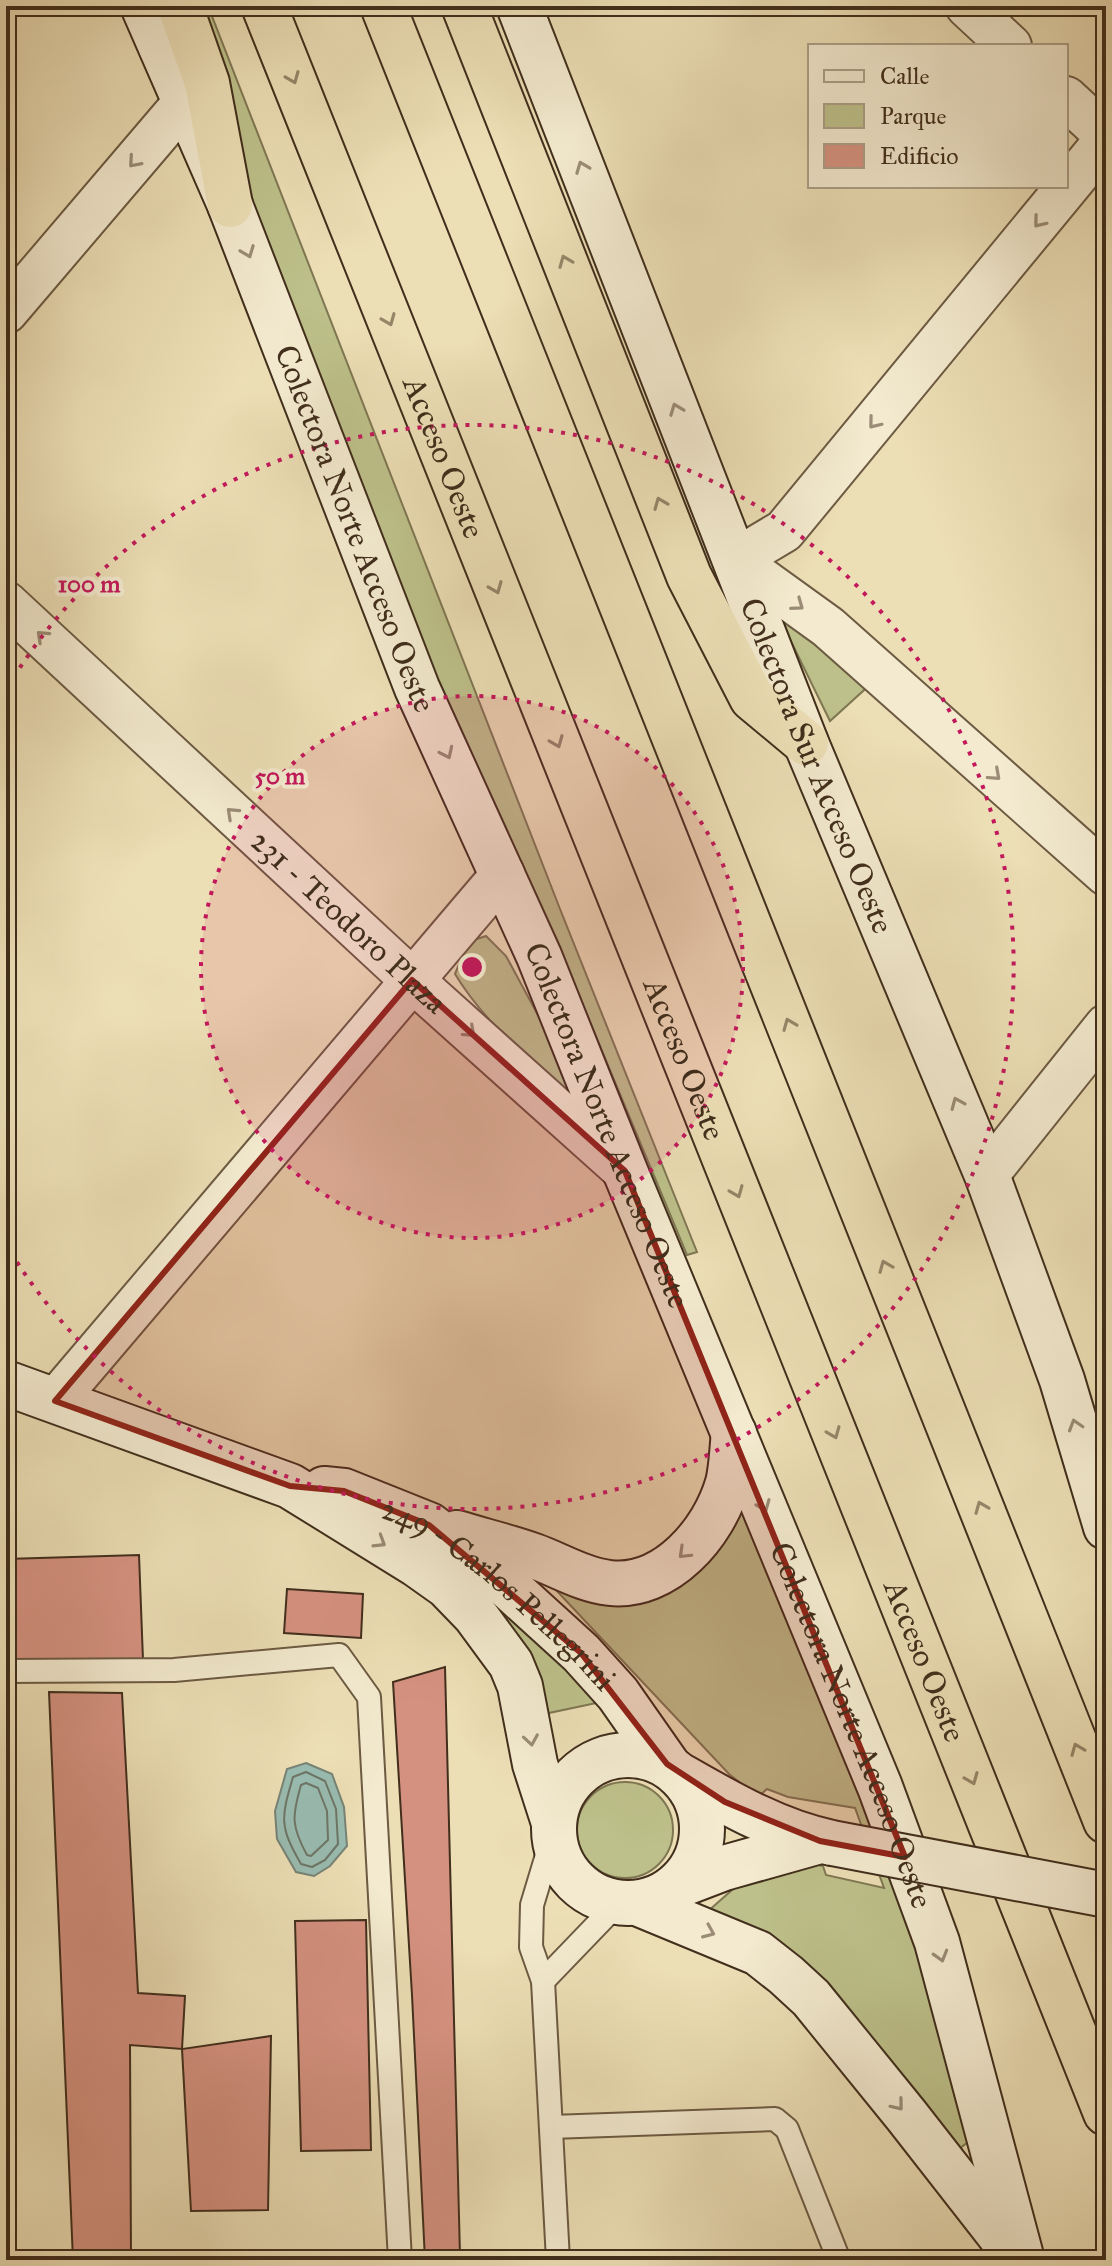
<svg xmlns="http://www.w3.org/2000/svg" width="1112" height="2266" viewBox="0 0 1112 2266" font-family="'IM FELL Great Primer',serif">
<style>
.green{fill:#bdc08a;stroke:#7f7753;stroke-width:2}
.water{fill:#99bcb1;stroke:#768375;stroke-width:2}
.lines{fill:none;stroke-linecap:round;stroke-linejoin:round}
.shore{stroke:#6d7566;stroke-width:2}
.building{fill:#d59180;stroke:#412e1c;stroke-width:2}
.lane-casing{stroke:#6c5a42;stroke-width:26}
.street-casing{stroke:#6c5a42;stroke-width:46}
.secondary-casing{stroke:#412e1c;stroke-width:48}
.highway-casing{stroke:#412e1c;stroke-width:48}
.lane{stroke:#f3eacf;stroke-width:22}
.street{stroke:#f3eacf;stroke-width:42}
.secondary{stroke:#f3eacf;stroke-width:44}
.highway{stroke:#ecdeb5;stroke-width:44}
.secondary-bridge-casing{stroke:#412e1c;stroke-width:48;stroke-linecap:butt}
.secondary-bridge{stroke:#f3eacf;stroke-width:44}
.oneway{stroke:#968668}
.oneway2{stroke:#9a8c76}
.marked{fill:#8f2418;fill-opacity:0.2;stroke:#8f2418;stroke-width:6;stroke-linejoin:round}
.ring{fill:none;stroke:#c2185b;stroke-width:4;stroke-dasharray:4 8}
.labels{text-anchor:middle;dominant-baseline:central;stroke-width:8;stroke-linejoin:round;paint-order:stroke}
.street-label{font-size:32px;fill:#412e1c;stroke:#f3eacf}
.centre{fill:#c2185b;stroke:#f3eacf;stroke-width:4}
.ring-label{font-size:24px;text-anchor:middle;font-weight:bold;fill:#c2185b;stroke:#f3eacf;stroke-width:8;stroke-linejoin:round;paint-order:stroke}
</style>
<rect width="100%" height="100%" fill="#ecdeb5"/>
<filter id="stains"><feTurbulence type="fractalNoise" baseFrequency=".0025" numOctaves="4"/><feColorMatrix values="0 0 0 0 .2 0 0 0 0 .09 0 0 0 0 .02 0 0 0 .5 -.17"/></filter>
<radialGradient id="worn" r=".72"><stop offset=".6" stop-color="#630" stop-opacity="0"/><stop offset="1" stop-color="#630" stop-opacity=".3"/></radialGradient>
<!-- green -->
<g class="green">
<polygon points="196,6 208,6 560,909 697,1252 687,1255 567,967 463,760 232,176"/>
<polygon points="779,617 874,681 830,721"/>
<path d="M486 936 506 956 567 1069 569 1096C528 1058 484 1022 455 974L468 942Z"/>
<polygon points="741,1502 905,1894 968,2142 959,2149 707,1912 748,1876 804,1862 823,1866 826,1875 884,1888 855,1808 788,1797 767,1789 758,1797 729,1774 540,1573 588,1594"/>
<polygon points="458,1565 606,1701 544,1714"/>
<circle cx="625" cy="1830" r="48"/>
</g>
<!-- water -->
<polygon class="water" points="306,1763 332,1774 344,1807 347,1846 330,1866 314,1876 296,1872 277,1839 275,1811 287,1769"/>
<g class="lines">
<!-- shore -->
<g class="shore">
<path d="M306 1772 325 1781 336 1809 338 1844 325 1860 312 1867 301 1864C279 1826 281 1818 293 1777Z"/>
<path d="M306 1783 318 1788 327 1811 328 1840 311 1856 307 1855C291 1826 292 1816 301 1785Z"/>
</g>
</g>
<!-- building -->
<g class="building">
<polygon points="139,1555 143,1660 6,1664 6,1559"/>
<polygon points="287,1589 363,1594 361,1638 284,1633"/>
<polygon points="445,1667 460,2256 467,2260 425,2260 412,1995 393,1682"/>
<polygon points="49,1692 122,1693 138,1993 185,1996 182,2049 130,2045 131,2260 73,2260"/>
<polygon points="366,1920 371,2150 301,2151 295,1921"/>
<polygon points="271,2036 268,2210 191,2211 182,2049"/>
</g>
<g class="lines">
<defs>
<g id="lane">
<polyline points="6,1671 174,1670 339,1655 369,1697 400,2260"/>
<polyline points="554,1832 532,1905 531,1947 543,1981 558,2260"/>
<polyline points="543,1981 619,1902"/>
<polyline points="551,2127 775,2119 787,2129 839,2260"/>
</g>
<g id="street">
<polyline points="967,6 1010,46"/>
<polyline points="1066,98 1106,135"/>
<polyline points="1106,140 784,531 735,560 828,627 1106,874"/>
<polyline points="6,312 185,102"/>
<path id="s1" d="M6 603 412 980 625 1171"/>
<polyline points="987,1175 1106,1026"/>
<polyline points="55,1401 503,874"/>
</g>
<g id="secondary">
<path id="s2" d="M143 6 230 205 417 688 539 956 625 1171 880 1787 937 1942 1022 2260"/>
<path id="s3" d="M519 6 806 743 987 1175 1062 1380 1106 1527"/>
<polyline points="6,1383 290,1486 416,1564 447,1586 475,1615 511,1664 520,1686 535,1764 554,1823"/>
<path id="s4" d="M324 1489 344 1491 429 1525 492 1572 581 1653 618 1694 667 1764"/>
<path d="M457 1533C483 1541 509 1547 534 1556 559 1565 583 1580 610 1583 666 1589 714 1533 728 1483 732 1467 732 1449 734 1433"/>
<circle cx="628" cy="1829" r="74"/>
<path d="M681 1776C728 1803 778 1832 832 1843"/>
<polyline points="677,1886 724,1868 820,1841"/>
<polyline points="637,1903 758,1953 786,1975 811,1998 906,2115 1013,2252"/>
</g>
<g id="highway">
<polyline points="180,6 207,83 230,205"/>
<path id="s5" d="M264 6 1106 2113"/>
<polyline points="383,6 1106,1821"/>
<polyline points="464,6 689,576 752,698 806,743"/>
</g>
</defs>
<!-- lane casing -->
<use href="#lane" class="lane-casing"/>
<!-- street casing -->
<use href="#street" class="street-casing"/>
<!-- secondary casing -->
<use href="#secondary" class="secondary-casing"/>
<!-- highway casing -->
<use href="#highway" class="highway-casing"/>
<!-- lane -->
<use href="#lane" class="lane"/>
<!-- street -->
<use href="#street" class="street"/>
<!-- secondary -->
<use href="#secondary" class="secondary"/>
<!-- highway -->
<use href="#highway" class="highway"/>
<defs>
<polyline id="secondary-bridge" points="832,1843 1106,1895"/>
</defs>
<!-- secondary-bridge casing -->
<use href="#secondary-bridge" class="secondary-bridge-casing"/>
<!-- secondary-bridge -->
<use href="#secondary-bridge" class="secondary-bridge"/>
</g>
<!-- one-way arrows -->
<defs><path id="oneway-chevron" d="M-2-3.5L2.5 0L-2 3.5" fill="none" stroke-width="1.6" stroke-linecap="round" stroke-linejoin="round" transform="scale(2)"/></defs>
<g class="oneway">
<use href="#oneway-chevron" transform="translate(293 78) rotate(68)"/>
<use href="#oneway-chevron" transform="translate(565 261) rotate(-112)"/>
<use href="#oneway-chevron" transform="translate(389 320) rotate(68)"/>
<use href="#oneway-chevron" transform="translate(660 503) rotate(-112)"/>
<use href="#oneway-chevron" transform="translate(496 588) rotate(68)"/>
<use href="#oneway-chevron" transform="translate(557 742) rotate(68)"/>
<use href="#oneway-chevron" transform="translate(789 1024) rotate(-112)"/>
<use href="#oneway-chevron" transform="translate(737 1192) rotate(68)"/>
<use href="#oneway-chevron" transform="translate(885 1266) rotate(-112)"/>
<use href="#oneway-chevron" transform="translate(834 1433) rotate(68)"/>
<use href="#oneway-chevron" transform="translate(981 1507) rotate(-112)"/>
<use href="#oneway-chevron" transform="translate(1077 1749) rotate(-112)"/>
<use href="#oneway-chevron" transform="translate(972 1779) rotate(68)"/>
</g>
<g class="oneway2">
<use href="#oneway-chevron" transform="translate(134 162) rotate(131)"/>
<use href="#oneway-chevron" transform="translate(582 167) rotate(-111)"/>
<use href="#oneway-chevron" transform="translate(1039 222) rotate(129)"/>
<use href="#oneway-chevron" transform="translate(248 252) rotate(69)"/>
<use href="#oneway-chevron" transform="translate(676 409) rotate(-111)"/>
<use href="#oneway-chevron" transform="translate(874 423) rotate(129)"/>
<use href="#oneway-chevron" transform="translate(798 605) rotate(36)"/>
<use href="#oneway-chevron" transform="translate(42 636) rotate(-137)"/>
<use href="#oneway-chevron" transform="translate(447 753) rotate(65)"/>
<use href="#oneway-chevron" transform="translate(995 775) rotate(42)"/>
<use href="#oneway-chevron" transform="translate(232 813) rotate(-137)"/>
<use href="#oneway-chevron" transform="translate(470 1032) rotate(42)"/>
<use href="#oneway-chevron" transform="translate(957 1103) rotate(-113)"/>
<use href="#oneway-chevron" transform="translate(1075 1425) rotate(-107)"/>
<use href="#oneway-chevron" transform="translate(764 1506) rotate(68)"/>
<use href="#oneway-chevron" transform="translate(380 1542) rotate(32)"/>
<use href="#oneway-chevron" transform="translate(684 1553) rotate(136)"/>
<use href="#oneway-chevron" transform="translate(531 1740) rotate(81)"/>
<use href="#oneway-chevron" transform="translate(709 1932) rotate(23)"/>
<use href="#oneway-chevron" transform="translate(941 1956) rotate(74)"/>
<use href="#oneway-chevron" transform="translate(898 2105) rotate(51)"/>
</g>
<!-- marked area -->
<path class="marked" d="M412 980 625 1171 905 1857 820 1841 725 1802 667 1764 581 1653 429 1525 344 1491 290 1486 55 1401Z"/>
<!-- distance rings -->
<circle cx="472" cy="967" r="271" fill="#c2185b" fill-opacity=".12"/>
<g class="ring">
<circle cx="472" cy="967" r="271"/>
<path d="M7 688A542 542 0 1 1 7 1246"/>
</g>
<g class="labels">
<!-- street labels -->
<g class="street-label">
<text stroke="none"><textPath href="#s5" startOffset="486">Acceso Oeste</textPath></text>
<text stroke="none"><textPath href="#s2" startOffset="564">Colectora Norte Acceso Oeste</textPath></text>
<text stroke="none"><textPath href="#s3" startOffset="816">Colectora Sur Acceso Oeste</textPath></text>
<text stroke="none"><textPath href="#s1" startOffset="468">231 - Teodoro Plaza</textPath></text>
<text stroke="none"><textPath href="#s5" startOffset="1134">Acceso Oeste</textPath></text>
<text stroke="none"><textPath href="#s2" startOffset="1212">Colectora Norte Acceso Oeste</textPath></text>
<text stroke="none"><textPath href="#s4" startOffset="208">249 - Carlos Pellegrini</textPath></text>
<text stroke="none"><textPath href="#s5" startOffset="1782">Acceso Oeste</textPath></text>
<text stroke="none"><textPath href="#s2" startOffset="1860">Colectora Norte Acceso Oeste</textPath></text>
</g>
</g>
<circle cx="472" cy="967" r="12" class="centre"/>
<g class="ring-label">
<text x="89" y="592">100 m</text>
<text x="280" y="784">50 m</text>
</g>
<!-- margin -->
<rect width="1112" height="2266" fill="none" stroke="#ecdeb5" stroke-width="32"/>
<rect x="8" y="8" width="1096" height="2250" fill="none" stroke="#412e1c" stroke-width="4"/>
<rect x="16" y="16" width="1080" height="2234" fill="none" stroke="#412e1c" stroke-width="2"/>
<!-- legend -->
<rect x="808" y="44" width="260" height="144" fill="#f3eacf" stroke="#ac9f87" stroke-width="2"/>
<rect x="824" y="70" width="40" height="12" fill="#f3eacf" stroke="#ac9f87" stroke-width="2"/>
<text x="880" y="84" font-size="24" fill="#412e1c">Calle</text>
<rect x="824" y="104" width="40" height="24" fill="#bdc08a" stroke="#ac9f87" stroke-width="2"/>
<text x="880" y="124" font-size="24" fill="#412e1c">Parque</text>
<rect x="824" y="144" width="40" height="24" fill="#d59180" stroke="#ac9f87" stroke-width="2"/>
<text x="880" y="164" font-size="24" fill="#412e1c">Edificio</text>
<rect width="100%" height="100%" filter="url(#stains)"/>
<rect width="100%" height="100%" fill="url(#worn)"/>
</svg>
